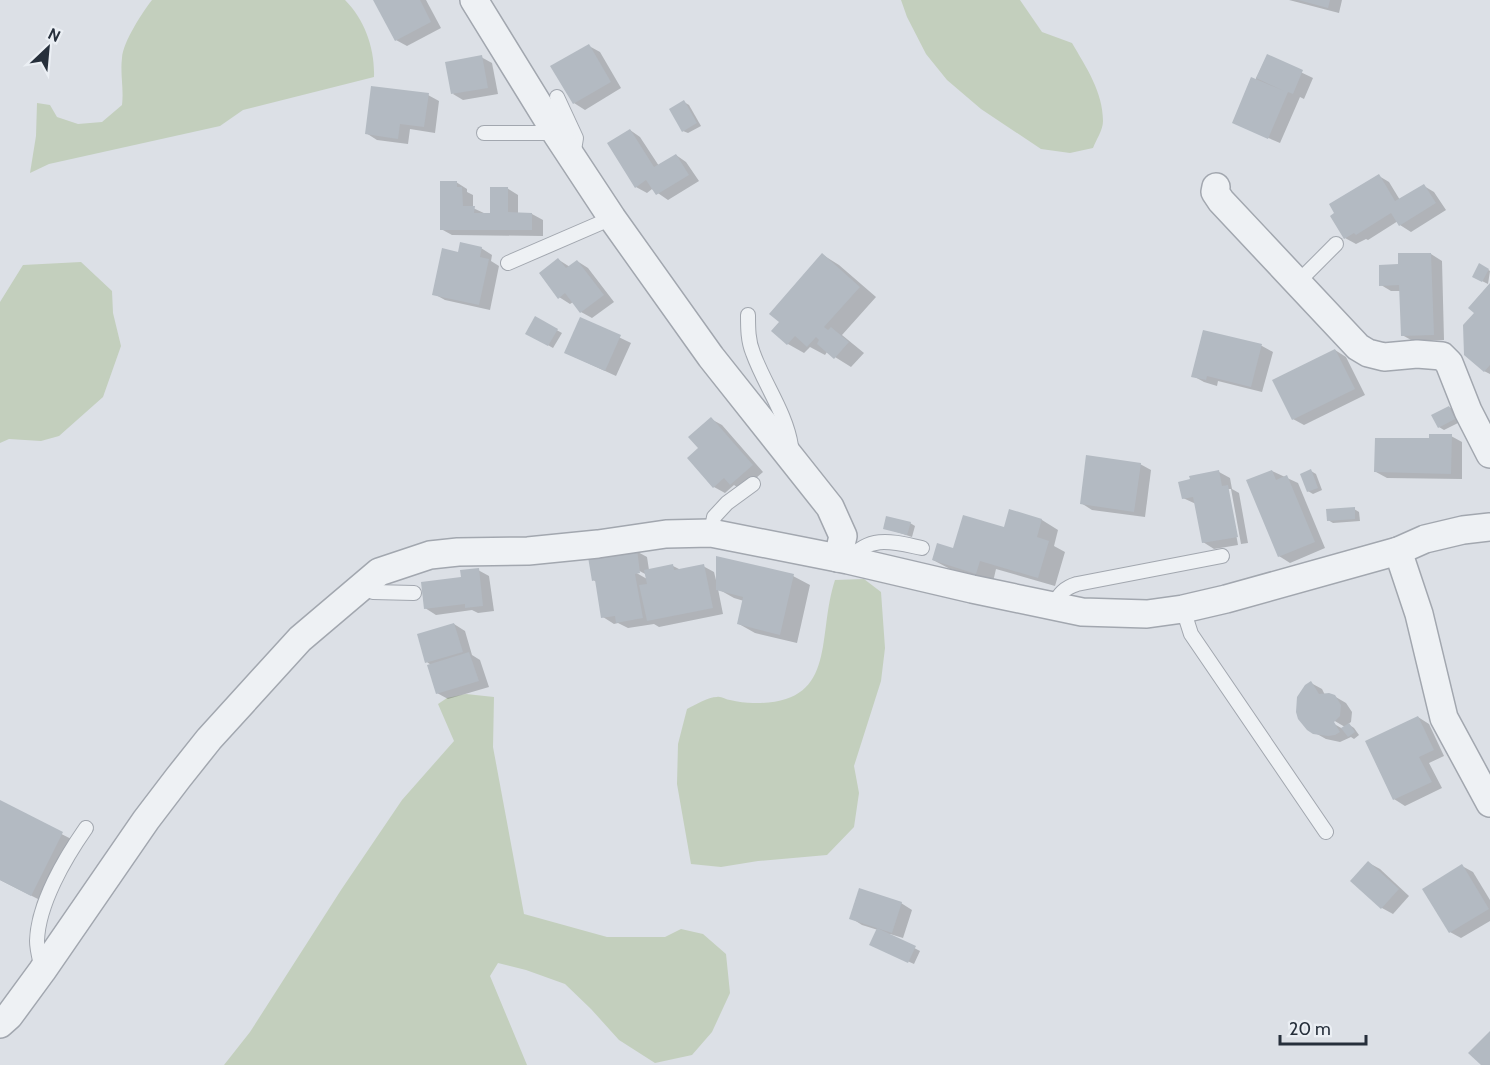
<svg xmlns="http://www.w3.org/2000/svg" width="1490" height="1065" viewBox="0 0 1490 1065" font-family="Cabin,sans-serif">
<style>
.green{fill:#c3cfbd}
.shadow{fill:#0003;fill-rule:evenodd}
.building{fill:#b3bac2}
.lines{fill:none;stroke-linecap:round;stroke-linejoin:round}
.lane-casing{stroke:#a2a7af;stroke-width:16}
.street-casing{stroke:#a2a7af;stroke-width:30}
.lane{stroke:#eef1f4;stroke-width:14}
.street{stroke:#eef1f4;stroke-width:27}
</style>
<rect width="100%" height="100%" fill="#dce0e6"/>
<!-- green -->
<g class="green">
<path d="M152 0H345C365 20 375 49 374 77L243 110 220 126 49 164 30 173 36 136 37 103 50 105 57 117 78 124 102 122 122 105C124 89 120 74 122 58 123 42 142 13 152 0Z"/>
<path d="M901 0H1020L1042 32 1072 43C1086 67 1103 92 1103 121 1103 130 1096 140 1093 148L1070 153 1041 149 981 109 947 80 926 54 907 17Z"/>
<polygon points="81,262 112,291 113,313 121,346 103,397 59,436 41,441 9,439 0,443 0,302 23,265"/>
<path d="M864 579 881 592 885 648 881 681 854 766 859 793 854 827 827 855 758 861 721 867 691 864 677 784 678 744 687 709C695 705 708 697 717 697 721 696 726 700 730 700 738 702 746 703 753 703 839 705 816 637 835 580Z"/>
<polygon points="466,694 494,697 493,747 524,914 607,937 665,937 681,929 703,934 726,954 730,993 712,1032 692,1055 655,1063 619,1040 591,1009 565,984 526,970 498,963 490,976 527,1065 224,1065 250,1032 341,890 402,800 454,741 438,704 447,698"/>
</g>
<!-- shadow -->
<g class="shadow">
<polygon points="375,0 426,0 441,28 407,46 396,40"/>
<polygon points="1289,0 1342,0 1339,13"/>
<polygon points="589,46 600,52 621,88 585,110 574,103"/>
<polygon points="1267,56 1313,78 1304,99 1300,97 1280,143 1234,123"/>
<polygon points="481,57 492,63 498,94 463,100 453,94"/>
<polygon points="428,95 439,101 435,133 410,129 408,144 377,140 366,133"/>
<polygon points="684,102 689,105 701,126 688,133 683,131"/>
<polygon points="630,130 640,137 659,166 676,155 686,162 699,181 668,200 652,189 647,193 636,187"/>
<polygon points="1379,176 1389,182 1400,200 1424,186 1434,192 1446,210 1411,232 1400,225 1398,221 1368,240 1366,239 1356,244 1345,238"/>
<polygon points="456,182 467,189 467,192 473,195 473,208 486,214 491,214 507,188 518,195 518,214 532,214 543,220 543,236 452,235 441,229"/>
<polygon points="481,248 492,255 491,261 499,266 490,310 445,300 434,294 459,253"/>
<polygon points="1431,254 1442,261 1444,340 1413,341 1402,335 1401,291 1391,291 1381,285 1400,266"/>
<polygon points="823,255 839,265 876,297 842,335 864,353 851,367 827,352 825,355 810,347 804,353 788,344 773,331 782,322"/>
<polygon points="559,260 570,267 577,261 588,268 614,302 592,318 581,312 573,302 570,304 559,297"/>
<polygon points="1480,265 1490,271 1488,284 1474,277"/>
<polygon points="1490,285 1490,374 1484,371 1476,312"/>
<polygon points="535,318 562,333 553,348 527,333"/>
<polygon points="581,319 631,343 616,376 566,353"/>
<polygon points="1204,331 1262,346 1273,352 1262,392 1218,381 1217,386 1204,382 1193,376"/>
<polygon points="1335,350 1346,357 1365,395 1304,425 1293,419"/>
<polygon points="1449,407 1454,410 1460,422 1444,430 1439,427"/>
<polygon points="711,419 722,425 763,472 742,490 734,485 725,493 714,487 700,448"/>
<polygon points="1451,436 1462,442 1462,479 1387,478 1376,472 1431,440"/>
<polygon points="1140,464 1151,470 1145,517 1092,510 1081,503"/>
<polygon points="1272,471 1298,483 1325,548 1290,563 1279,556"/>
<polygon points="1311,471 1316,474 1322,490 1313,494 1308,491"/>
<polygon points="1219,472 1230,478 1232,489 1239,493 1248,543 1241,544 1231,489 1228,489 1238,545 1214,549 1203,542 1196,504 1183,498"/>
<polygon points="1354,509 1359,512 1360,521 1333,523 1328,520"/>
<polygon points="1010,511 1042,520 1058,530 1054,546 1065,552 1055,586 996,569 993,582 950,569 933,560 1005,529"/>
<polygon points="910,523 915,526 912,537 885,528"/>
<path d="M636 551 647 557 649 570 673 566 681 570 703 566 714 572 716 580 793 576 810 585 797 643 755 633 739 624 744 601 734 598 718 589 723 614 659 627 654 624 628 628 618 623 614 624 603 617 597 582 593 580ZM634 568 647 575V579L633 571Z"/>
<polygon points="478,570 489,576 494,611 478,613 472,610 436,615 425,608 463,578"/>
<polygon points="454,624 465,631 472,655 480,660 489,687 448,699 437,693 431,665 427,662"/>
<path d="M1311 683 1322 689 1325 695 1334 696 1346 703 1352 712 1351 722 1348 724 1354 728 1359 735 1354 739 1351 737 1340 742 1326 739 1308 729ZM1328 717 1345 727 1343 729 1327 720Z"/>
<polygon points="1418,717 1429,724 1444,756 1429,763 1442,788 1405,806 1394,799"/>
<polygon points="1,803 79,843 48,904 0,880"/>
<polygon points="1369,863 1380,869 1409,896 1393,914 1382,908"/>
<polygon points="1462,866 1473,872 1490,900 1490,921 1461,938 1450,932"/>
<polygon points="901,903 912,910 903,938 890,934 889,935 920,951 914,964 876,947 878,930 862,925 851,918"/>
</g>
<!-- building -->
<g class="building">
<polygon points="373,0 420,0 431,22 395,41"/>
<polygon points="1298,0 1330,0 1328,8"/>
<polygon points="589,44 611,82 573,104 550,66"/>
<polygon points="1267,54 1303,70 1293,94 1288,92 1268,139 1232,123 1251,77 1284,91 1256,78"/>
<polygon points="482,55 488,88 451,94 445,62"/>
<polygon points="371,86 429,93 424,127 400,124 398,139 365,134"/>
<polygon points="684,100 697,123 682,132 669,109"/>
<polygon points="630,129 654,167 676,154 689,175 656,195 646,180 635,188 607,143"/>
<polygon points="1379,174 1395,201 1424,184 1436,203 1399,226 1391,213 1356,235 1354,233 1344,239 1330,216 1334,213 1329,204"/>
<polygon points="440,181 457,181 457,187 462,187 463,206 475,206 474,213 490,213 490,187 508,187 508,212 532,213 532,230 440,230"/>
<polygon points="460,242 482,247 480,257 489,259 479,305 432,295 442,248 458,252"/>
<polygon points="822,253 860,287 824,327 828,330 831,327 849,342 834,359 817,344 819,340 816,337 807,347 795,336 787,345 771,331 779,322 769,314"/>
<polygon points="1398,253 1431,253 1434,335 1401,336 1399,285 1379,286 1379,265 1398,264"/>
<polygon points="558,258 566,268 577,260 604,295 580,313 565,293 558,299 539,273"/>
<polygon points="1479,263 1489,269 1482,282 1472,277"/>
<polygon points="1490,283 1490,365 1484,372 1464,355 1463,325 1474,313 1468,308"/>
<polygon points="535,316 558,329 548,346 525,334"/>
<polygon points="580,317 621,335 605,371 564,353"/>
<polygon points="1203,330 1262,344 1251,387 1207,376 1206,380 1191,377"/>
<polygon points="1335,349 1355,389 1292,420 1272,380"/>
<polygon points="1449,406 1455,419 1438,428 1431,415"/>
<polygon points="711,417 753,465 730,485 724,478 713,488 687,458 698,448 688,437"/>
<polygon points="1429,434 1452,434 1451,474 1374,472 1375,438 1429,438"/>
<polygon points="1086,455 1141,463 1134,512 1080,504"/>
<polygon points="1311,469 1318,488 1307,492 1300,474"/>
<polygon points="1219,470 1222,486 1228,485 1238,537 1202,543 1193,497 1182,499 1178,482 1190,479 1189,476"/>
<polygon points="1272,470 1276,480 1287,475 1315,542 1278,557 1246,480"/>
<polygon points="1355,507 1355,519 1327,521 1326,509"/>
<polygon points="1009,509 1042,519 1037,537 1049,541 1038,578 980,561 976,574 932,560 937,543 953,548 963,515 1004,527"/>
<polygon points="886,516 911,522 907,535 883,529"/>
<polygon points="637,549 640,573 635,574 643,618 616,623 615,616 601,618 595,580 592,581 588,557"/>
<polygon points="716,556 794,574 780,635 737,624 743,597 716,590"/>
<polygon points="673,564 674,570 704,564 713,608 647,621 639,585 647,584 644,570"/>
<polygon points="479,568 483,606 465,608 465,604 424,609 421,582 461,577 460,570"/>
<polygon points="454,623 463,652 425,663 417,634"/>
<polygon points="469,652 479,681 436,694 427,665"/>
<polygon points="1311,681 1319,694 1329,693 1335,695 1341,705 1340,716 1334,722 1340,732 1335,735 1328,736 1313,734 1307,730 1298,719 1296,712 1297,697 1305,685"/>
<polygon points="1418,716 1434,750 1419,757 1432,782 1393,800 1365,741"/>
<polygon points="1349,723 1355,732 1348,737 1341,728"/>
<polygon points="0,800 63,832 31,896 0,880"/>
<polygon points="1368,861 1399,889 1381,909 1350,881"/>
<polygon points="1462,864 1489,909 1449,933 1422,889"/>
<polygon points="859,888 902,902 892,933 849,919"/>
<polygon points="877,928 916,946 908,963 869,945"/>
<polygon points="1490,1031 1490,1065 1481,1065 1468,1053"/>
</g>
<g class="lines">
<defs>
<g id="lane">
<polyline points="557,97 576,138 573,156"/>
<polyline points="484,133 556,133"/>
<polyline points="508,263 612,218"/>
<polyline points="1297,283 1336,244"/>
<path d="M748 315C748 328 748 341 753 353 764 384 786 413 791 446"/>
<polyline points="711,533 714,517 727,503 753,484"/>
<path d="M848 560C871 534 893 542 922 548"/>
<polyline points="360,586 373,592 414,593"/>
<path d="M1053 606C1059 594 1064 588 1077 584L1222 556"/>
<polyline points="1183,609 1191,634 1326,832"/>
<path d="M42 969C40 960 37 950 37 941 38 904 65 858 86 828"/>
</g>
<g id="street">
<polyline points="474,0 556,133 612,218 711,357 830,507 843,536 838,558"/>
<polyline points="1216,187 1215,192 1221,201 1358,347 1368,353 1384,357 1417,354 1442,356 1449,363 1468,411 1490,454"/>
<polyline points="1398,551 1419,614 1444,718 1490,803"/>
<polyline points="0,1024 9,1016 42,971 146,820 178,778 209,739 300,639 379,572 430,555 458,552 528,551 598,544 666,534 711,533 848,560 972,589 1082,612 1147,614 1183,609 1226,599 1398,551 1425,539 1463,530 1490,527"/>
</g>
</defs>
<!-- lane casing -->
<use href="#lane" class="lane-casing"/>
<!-- street casing -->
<use href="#street" class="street-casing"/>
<!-- lane -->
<use href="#lane" class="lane"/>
<!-- street -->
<use href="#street" class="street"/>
</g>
<!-- north arrow -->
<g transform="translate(48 48) rotate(26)" stroke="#ebeff4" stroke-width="4.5" paint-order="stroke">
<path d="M0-4.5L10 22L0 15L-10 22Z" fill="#262f3b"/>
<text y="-9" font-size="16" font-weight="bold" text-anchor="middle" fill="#262f3b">N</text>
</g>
<!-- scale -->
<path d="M1280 1035v9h86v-9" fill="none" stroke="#262f3b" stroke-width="3"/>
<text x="1289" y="1035" font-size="18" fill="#262f3b" stroke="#ebeff4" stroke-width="4.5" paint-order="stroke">20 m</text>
</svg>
